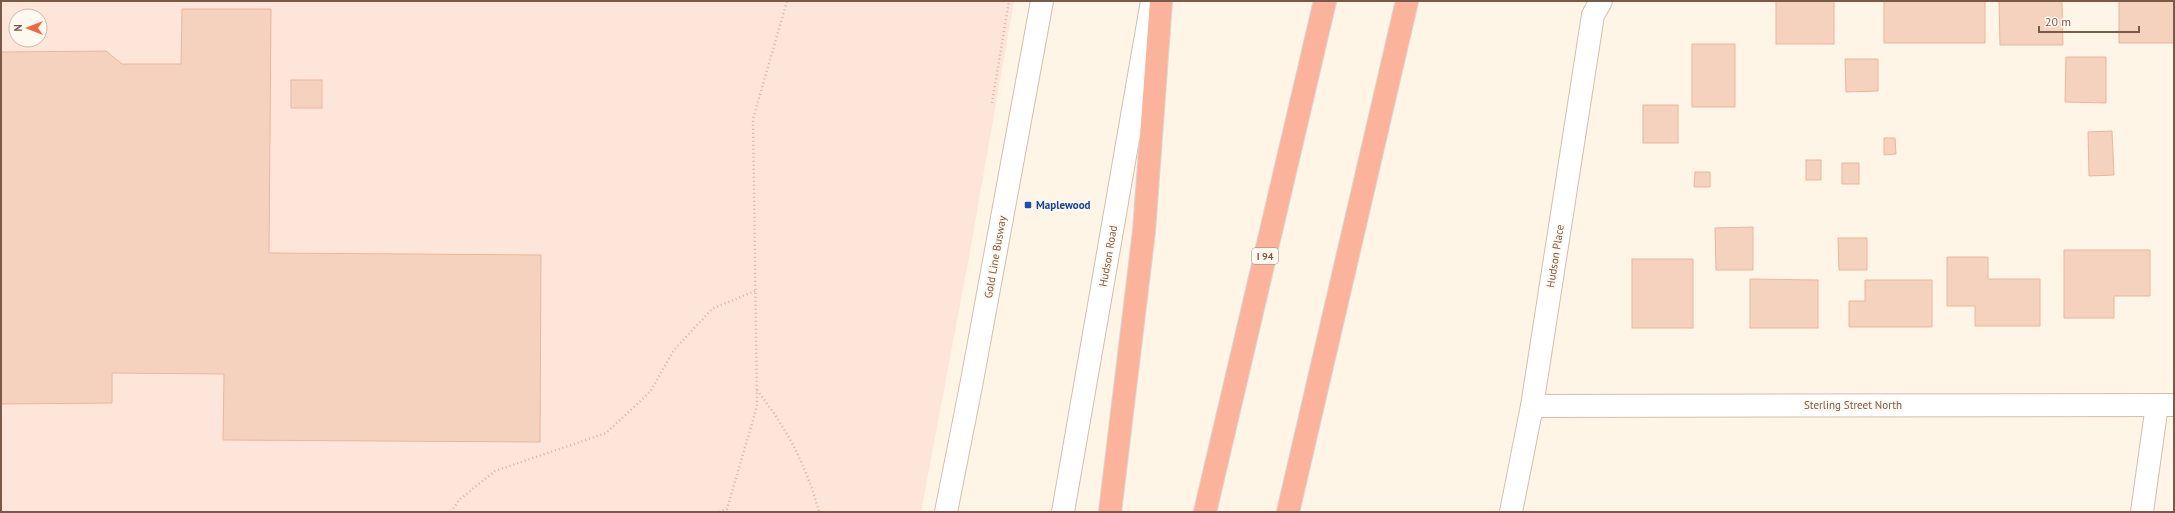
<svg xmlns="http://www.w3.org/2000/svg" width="2175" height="513" viewBox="0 0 2175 513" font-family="'PT Sans',sans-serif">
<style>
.commercial{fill:#fee5da;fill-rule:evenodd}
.building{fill:#f5d2bd;stroke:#e8b89c}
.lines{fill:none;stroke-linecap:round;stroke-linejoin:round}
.minor-casing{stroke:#d3beae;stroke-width:24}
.highway-casing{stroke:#dcd4d0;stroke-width:24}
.path{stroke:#dab69f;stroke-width:2.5;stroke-dasharray:1 3;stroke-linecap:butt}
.minor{stroke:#fff;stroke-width:22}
.highway{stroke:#fbb39b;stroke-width:22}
.transit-dot{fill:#1a4fb4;stroke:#fff8ef;stroke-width:1.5}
.labels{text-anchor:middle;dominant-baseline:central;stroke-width:4;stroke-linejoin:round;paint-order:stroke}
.shield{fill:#fff8ef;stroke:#a1897b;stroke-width:1}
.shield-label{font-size:10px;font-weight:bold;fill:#795a49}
.transit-label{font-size:11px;font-weight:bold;fill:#164399;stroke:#fff8ef;text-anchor:start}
.street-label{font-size:11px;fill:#795a49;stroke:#fff8ef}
</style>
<rect width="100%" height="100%" fill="#fef5e7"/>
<!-- commercial -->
<path class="commercial" d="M1 1H1014L969 257 921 512H1ZM16 16H40V40H16Z"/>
<!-- building -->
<g class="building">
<rect x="1776" y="1" width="58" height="43"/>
<rect x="1884" y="1" width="101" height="42"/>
<polygon points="1999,1 2062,1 2063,45 2000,45"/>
<rect x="2119" y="1" width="55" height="42"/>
<polygon points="182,9 271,9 269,253 541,255 540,442 223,440 224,374 112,373 112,403 1,404 1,52 106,51 122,64 181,64"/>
<rect x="1692" y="44" width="43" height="63"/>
<polygon points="2066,57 2106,57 2106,103 2065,102"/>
<polygon points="1845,59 1878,59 1878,91 1846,92"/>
<rect x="291" y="80" width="31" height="28"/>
<rect x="1643" y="105" width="35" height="38"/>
<polygon points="2112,131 2114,175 2089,176 2088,132"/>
<polygon points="1884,138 1895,138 1896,154 1884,155"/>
<rect x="1806" y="160" width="15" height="20"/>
<rect x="1842" y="163" width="17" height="21"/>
<polygon points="1695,172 1710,172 1710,187 1694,187"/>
<polygon points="1753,227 1753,270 1716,270 1715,228"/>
<polygon points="1838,238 1867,238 1867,270 1839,270"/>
<polygon points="2064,250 2150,250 2150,296 2114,296 2114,318 2064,318"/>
<polygon points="1947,257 1988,257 1988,279 2040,279 2040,326 1975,326 1975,306 1947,306"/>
<rect x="1632" y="259" width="61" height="69"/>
<polygon points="1750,279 1818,280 1818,328 1750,328"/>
<polygon points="1865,280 1932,280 1932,327 1849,327 1849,301 1865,301"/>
</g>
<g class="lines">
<defs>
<g id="minor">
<polyline points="1532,406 2174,405"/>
<polyline points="946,512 971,386 1042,1"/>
<polyline points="1063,512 1152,1"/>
<polyline points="1511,512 1532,406 1593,15 1601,1"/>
<polyline points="2142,512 2157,405"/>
</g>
<g id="highway">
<polyline points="1110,512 1144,231 1161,1"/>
<polyline points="1205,512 1325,1"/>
<polyline points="1288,512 1407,1"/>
</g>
</defs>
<!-- minor casing -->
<use href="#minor" class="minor-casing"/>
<!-- highway casing -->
<use href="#highway" class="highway-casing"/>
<!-- path -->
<g class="path">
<polyline points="992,103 1009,1"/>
<path d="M757 390C787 429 806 464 819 512"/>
<polyline points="451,512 459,500 495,471 606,433 650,392 674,350 712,309 757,290"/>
<polyline points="719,512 727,509 757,406 753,119 787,1"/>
</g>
<!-- minor -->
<use href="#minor" class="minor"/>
<!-- highway -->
<use href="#highway" class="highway"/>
</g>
<!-- markers -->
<rect class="transit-dot" x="1024" y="201" width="8" height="8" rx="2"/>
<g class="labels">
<!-- shield labels -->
<rect class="shield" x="1252" y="248" width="26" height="16" rx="3"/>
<g class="shield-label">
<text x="1265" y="256">I 94</text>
</g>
<!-- transit labels -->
<g class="transit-label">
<text x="1036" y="205">Maplewood</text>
</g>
<!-- street labels -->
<g class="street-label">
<text transform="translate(1108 256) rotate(-80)">Hudson Road</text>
<text transform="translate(1555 256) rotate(-81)">Hudson Place</text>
<text transform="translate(995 257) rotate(-80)">Gold Line Busway</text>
<text x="1853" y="405">Sterling Street North</text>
</g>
</g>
<!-- border -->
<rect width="2175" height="513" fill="none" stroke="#795a49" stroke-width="4"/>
<!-- north arrow -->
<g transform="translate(28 28) rotate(270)"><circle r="19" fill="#fff8ef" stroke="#c9b9ad"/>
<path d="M0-3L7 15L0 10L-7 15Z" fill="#ee6946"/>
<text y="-6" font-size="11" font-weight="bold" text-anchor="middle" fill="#795a49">N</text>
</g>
<!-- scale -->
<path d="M2039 26v6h100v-6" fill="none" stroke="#795a49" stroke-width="2"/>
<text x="2045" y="26" font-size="12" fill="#795a49" stroke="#fff8ef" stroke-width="3" paint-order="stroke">20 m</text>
</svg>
